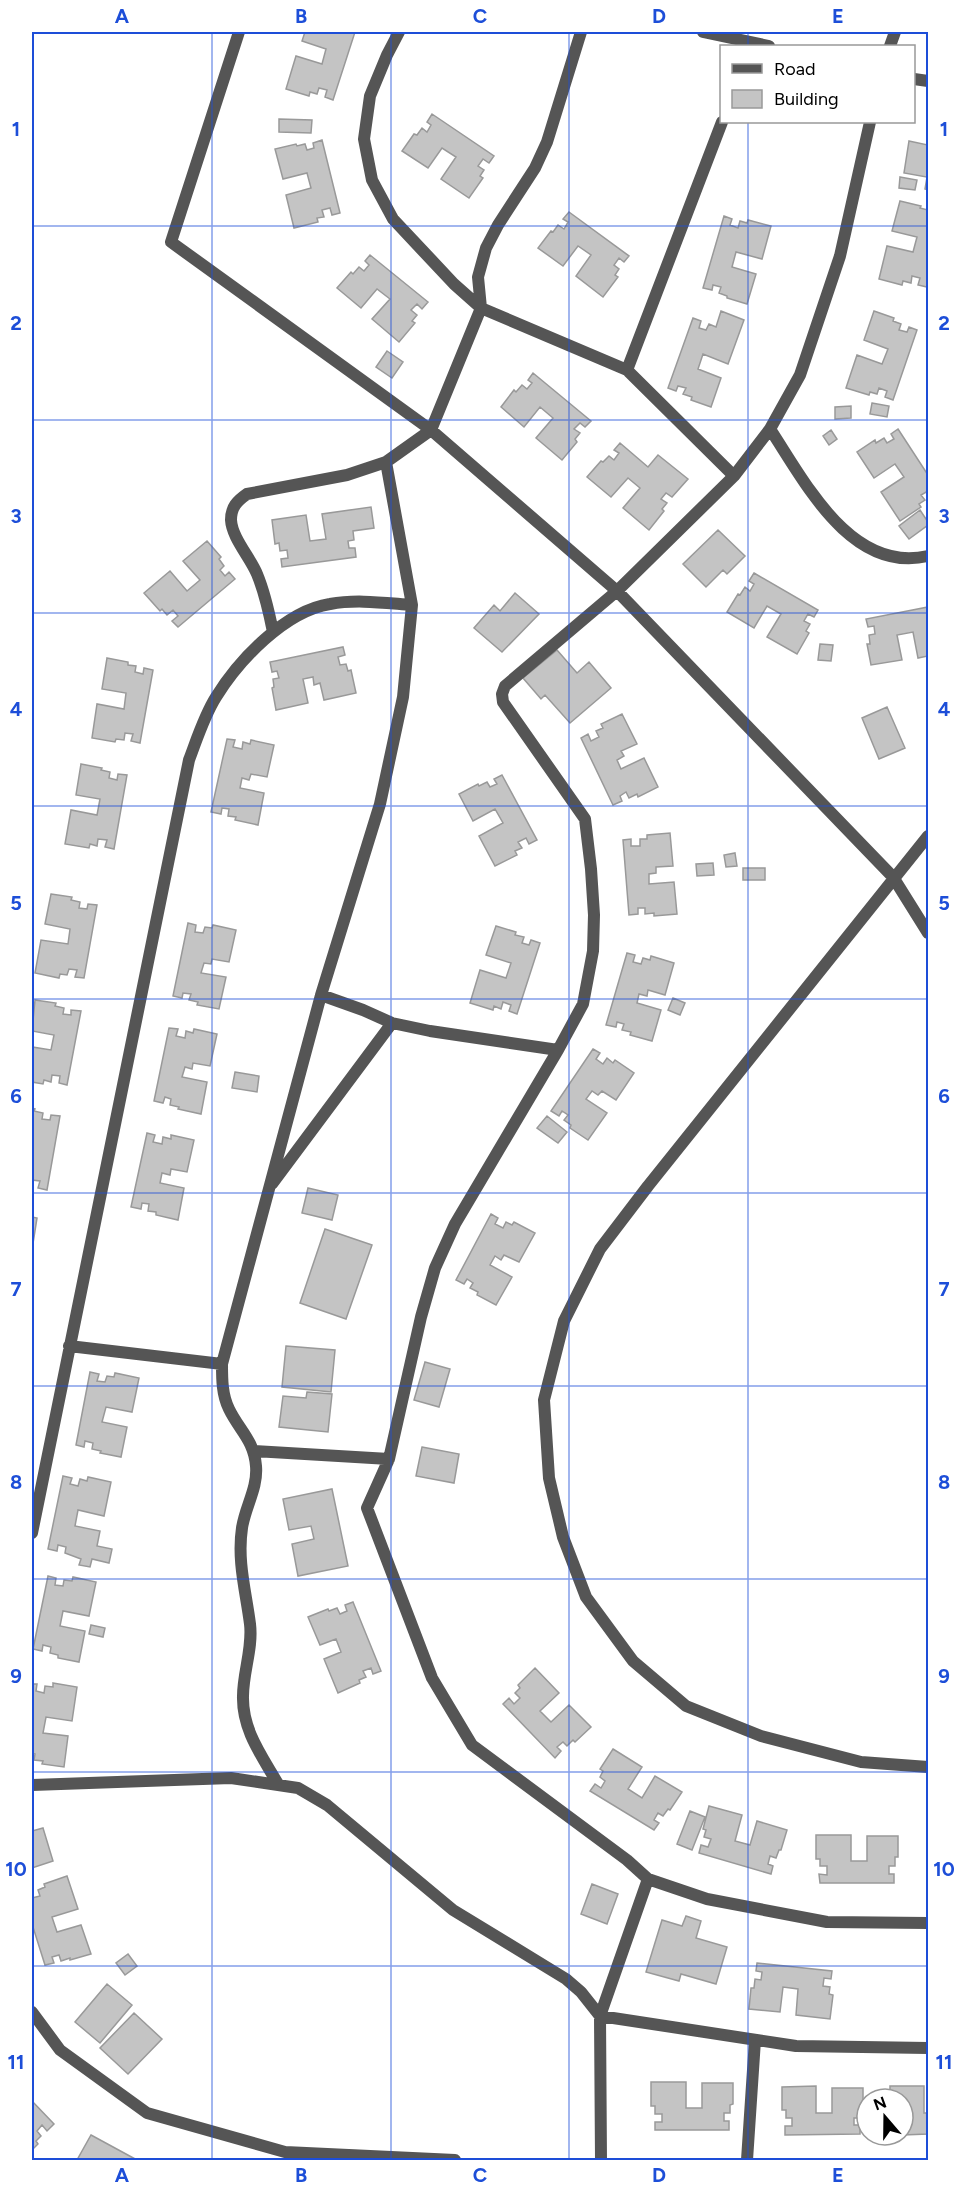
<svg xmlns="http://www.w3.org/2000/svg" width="960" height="2192" font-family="Figtree,sans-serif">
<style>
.building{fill:#c4c4c4;stroke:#999;stroke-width:1.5}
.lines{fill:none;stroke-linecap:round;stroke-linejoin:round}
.street{stroke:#555;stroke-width:12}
.grid{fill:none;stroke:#1d4ed8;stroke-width:1.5;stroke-opacity:0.55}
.neatline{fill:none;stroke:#1d4ed8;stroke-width:2}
.grid-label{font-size:20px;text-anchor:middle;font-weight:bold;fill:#1d4ed8}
</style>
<rect width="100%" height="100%" fill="#fff"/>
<path class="building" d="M305 32H355L333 100 325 97 327 90 319 88 317 94 310 92 309 96 286 89 296 56 322 64 326 49 302 41Z
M432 114 494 156 489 163 483 159 478 166 484 170 480 176 483 178 469 198 441 179 456 157 442 148 428 168 402 151 414 134 417 135 422 128 427 132 431 125 427 122Z
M279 119 312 120 311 133 279 132Z
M322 140 340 213 332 215 330 208 322 210 324 217 317 218 318 222 294 228 286 195 311 188 307 173 283 179 275 149 296 144 297 146 305 144 307 150 314 148 313 143Z
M909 141 928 145V190L925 189 927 177 904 173Z
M900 177 917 180 915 190 899 188Z
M900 201 921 206 920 208 928 210 927 287 918 285 920 278 912 276 911 283 903 281 902 285 879 279 887 246 913 252 917 237 892 231Z
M569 212 629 256 624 262 619 258 614 265 619 269 615 275 618 277 603 297 576 276 591 255 578 246 563 266 538 248 551 231 553 232 558 225 564 229 568 222 563 219Z
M724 216 732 219 730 225 738 228 740 221 747 223 748 220 771 226 762 259 736 252 732 267 756 274 747 304 727 298V296L719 293 721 287 713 285 712 290 703 288Z
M370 255 428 302 422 309 417 304 411 310 417 315 412 321 415 323 399 342 372 319 390 299 377 289 361 308 337 288 351 272 353 274 359 267 364 271 369 265 365 261Z
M721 311 744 320 728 364 703 354 698 369 721 378 711 407 691 400 692 397 683 394 686 388 678 386 676 391 668 388 693 318 701 321 699 328 706 330 709 324 716 327Z
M874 311 894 318 893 321 901 324 899 330 907 332 909 327 917 330 893 400 885 397 887 391 879 388 877 394 870 392 869 395 846 388 857 355 882 364 888 349 864 340Z
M387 351 403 362 392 378 376 367Z
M533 373 591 421 585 427 580 423 574 429 580 433 575 439 577 442 562 460 536 438 553 418 540 407 524 427 501 407 514 390 516 392 522 385 527 389 532 383 528 380Z
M872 403 889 406 887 417 870 414Z
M851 406V418L835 419V407Z
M898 429 928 475V491L921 495 925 500 919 504 921 507 900 521 881 492 904 477 895 464 874 478 857 452 875 440 876 443 884 438 887 443 894 439 891 434Z
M831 430 837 439 829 445 823 436Z
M620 443 648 467 658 455 688 479 672 497 666 493 661 499 667 503 662 509 664 511 649 530 623 508 640 488 628 478 611 497 587 477 601 461 603 462 609 456 614 460 619 453 614 450Z
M371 507 374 528 353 531 354 540 348 541 349 548H355L356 557 282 567 281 559 288 558 287 550 280 551 279 543 275 544 272 520 306 515 310 541 326 539 322 514Z
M920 510 928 522V525L909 539 899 526Z
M718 530 745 556 727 574 723 570 706 587 683 564Z
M207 541 221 557 219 559 224 566 220 570 225 576 229 572 235 579 178 627 172 621 178 616 173 610 167 615 162 609 160 611 144 593 170 571 187 591 200 580 183 561Z
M754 573 818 610 814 617 808 614 804 621 810 624 806 631 809 633 797 654 767 637 781 614 767 606 754 628 727 612 738 594 740 595 745 587 750 591 754 584 749 581Z
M515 593 539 614 502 652 474 628 494 605 500 611Z
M928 607V656L918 658 913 632 897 635 902 660 871 665 867 644H870L869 635 875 634 874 626 868 627 866 619Z
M820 644 833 645 831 661 818 660Z
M343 647 345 655 338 657 340 665 346 664 348 671 351 670 356 693 324 700 320 683 314 685 313 677 303 679 308 703 276 710 272 688 274 687 273 679 279 678 277 671 272 672 270 662Z
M557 650 577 673 589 662 611 688 570 723 545 695 541 699 523 678Z
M107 658 128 662V665L136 666 135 672 143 674 144 668 153 670 140 743 131 741 133 734 125 733 124 740 116 739 115 742 92 738 97 704 124 709 126 693 102 689Z
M887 707 905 748 879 759 862 718Z
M622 714 637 744 621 751 624 756 617 760 621 769 644 758 658 787 638 797 637 794 629 798 626 792 620 796 622 801 613 805 581 738 588 734 591 741 599 737 596 731 603 728 601 724Z
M227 739 235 740 233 747 242 749 243 742 250 744 251 740 274 745 267 777 251 774 249 780 242 778 240 788 264 793 258 825 235 820 236 817 228 816 229 809 222 808 221 814 211 812Z
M81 764 102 768 101 770 110 772 109 778 117 780 118 774 127 775 114 849 105 847 107 840 98 839 97 846 90 844 89 848 65 844 71 810 97 815 100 799 76 795Z
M502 775 537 840 529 844 526 838 518 842 522 848 515 851 517 855 495 866 479 836 503 823 495 809 473 821 459 794 478 784 479 786 487 782 490 787 497 784 494 779Z
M670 833 673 866 656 867V873L649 874V884L674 882 677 914 654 916V913L645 914V908H638V914L629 915 623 840 631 839V846H640V839H647V835Z
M735 853 737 866 726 867 724 855Z
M713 863 714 875 697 876 696 864Z
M743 868H765V880H743Z
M51 894 72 897 71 900 80 902 79 908 87 909 88 904 97 905 84 978 75 977 77 970 69 969 67 975 60 974 59 978 35 973 41 940 68 944 70 929 45 924Z
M188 923 196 925 195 932 203 933 205 927 212 928 213 925 236 930 229 962 212 959 211 964 204 963 201 973 226 977 219 1009 197 1005 198 1002 189 1000 191 994 183 993 182 998 173 996Z
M496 926 516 932 515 935 524 937 522 943 529 945 531 940 540 943 517 1014 509 1011 511 1005 503 1002 501 1009 494 1006 493 1010 470 1003 480 970 506 978 511 963 486 955Z
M627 953 635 955 633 962 641 964 643 958 650 960 651 956 674 963 665 995 648 990 647 996 639 994 637 1003 661 1010 652 1041 630 1035 631 1032 622 1030 624 1024 617 1022 616 1027 606 1025Z
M673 998 685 1003 680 1015 668 1010Z
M35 1000 56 1003 55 1006 64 1008 63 1014 71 1015V1010L81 1011 67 1085 59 1083 60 1076 52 1075 51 1082 44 1080 43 1084 32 1082V1047L51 1050 54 1035 32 1031Z
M169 1028 178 1029 176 1036 185 1038 186 1031 193 1033 194 1029 217 1034 210 1066 193 1063 192 1069 185 1067 182 1077 207 1082 201 1114 178 1109 179 1107 170 1105 171 1099 165 1097 163 1103 154 1101Z
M593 1049 600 1053 596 1059 603 1064 607 1058 613 1063 615 1060 634 1073 616 1100 602 1091 598 1095 592 1091 586 1099 607 1113 588 1140 570 1128 571 1125 564 1120 568 1115 562 1111 559 1116 551 1111Z
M235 1072 259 1076 257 1092 232 1088Z
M32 1108 35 1109 34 1111 43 1113 42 1119 50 1120 51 1115 60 1116 47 1190 38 1188 40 1181 32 1180 33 1140 32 1139Z
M547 1116 567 1132 558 1143 537 1128Z
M147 1133 155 1135 153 1142 162 1144 163 1137 171 1139V1135L194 1140 187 1172 171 1169 170 1175 162 1173 160 1183 184 1188 178 1220 156 1215V1212L148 1211 149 1204 142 1203 141 1209 131 1207Z
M308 1188 338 1195 332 1220 302 1213Z
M491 1214 498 1218 495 1224 503 1228 506 1222 512 1225 514 1222 535 1233 519 1262 504 1255 501 1260 495 1256 490 1265 512 1277 496 1305 477 1295 478 1292 470 1288 473 1283 467 1279 464 1284 456 1280Z
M32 1217 37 1218 32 1250Z
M325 1229 372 1245 346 1319 300 1303Z
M286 1346 335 1350 331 1392 282 1387Z
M425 1362 450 1369 439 1407 414 1400Z
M90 1372 99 1374 97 1381 105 1382 107 1376 114 1377 115 1373 139 1378 132 1412 106 1407 102 1422 127 1427 121 1457 100 1453 101 1451 92 1449 93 1443 85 1441 84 1447 76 1445Z
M307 1392 332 1394 328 1432 279 1427 283 1396 306 1398Z
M422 1447 459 1454 454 1483 416 1476Z
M63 1476 72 1478 70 1484 78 1486 80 1479 87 1481 88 1477 111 1482 104 1516 78 1510 75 1526 100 1531 97 1546 112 1549 109 1563 92 1559 90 1567 79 1565 81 1559 65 1553 66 1547 58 1545 57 1551 48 1549Z
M332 1489 348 1566 298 1576 292 1544 314 1539 311 1526 289 1530 283 1499Z
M48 1576 56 1578 55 1585 63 1586 64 1580 72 1581 73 1577 96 1582 89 1616 63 1611 60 1626 85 1631 79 1662 58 1658V1655L50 1653 51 1647 43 1645 42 1651 33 1649Z
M353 1602 381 1671 373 1674 371 1668 363 1671 366 1677 359 1680 360 1683 338 1693 324 1659 341 1652 336 1639 320 1645 308 1617 328 1609 329 1611 337 1608 340 1614 347 1611 345 1605Z
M91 1625 105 1628 103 1637 89 1634Z
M535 1668 559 1693 540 1711 551 1722 569 1705 591 1727 575 1742 573 1740 567 1746 563 1742 557 1747 561 1751 555 1758 503 1704 509 1698 514 1704 520 1698 515 1693 520 1688 518 1685Z
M53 1683 77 1687 72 1721 46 1717 43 1733 68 1736 64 1767 42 1764 43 1761 34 1760 35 1754 32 1753V1684H37L36 1691 44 1693 45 1686 53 1687Z
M613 1749 642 1767 628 1789 642 1798 655 1776 682 1792 670 1810 668 1809 663 1816 658 1813 654 1820 659 1823 654 1830 590 1791 595 1784 601 1788 605 1781 600 1777 603 1771 600 1769Z
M709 1806 742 1815 735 1841 750 1845 757 1821 787 1830 781 1850H779L776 1858 770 1856 768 1864 773 1866 771 1874 699 1853 701 1845 708 1847 711 1839 704 1837 706 1830 703 1829Z
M690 1811 705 1817 692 1850 677 1844Z
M43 1828 53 1861 32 1868V1831Z
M816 1835H851V1861H867V1836H898V1857H895V1866H889V1874H894V1883H820L819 1874 827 1875V1866H820V1859H816Z
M67 1876 78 1909 52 1917 57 1932 81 1925 91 1954 70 1960V1958L61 1961 59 1955 52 1957 54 1963 45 1965 32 1924V1896V1898L40 1896 38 1890 45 1887 44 1884Z
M592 1884 618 1894 607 1924 581 1914Z
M686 1916 701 1921 696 1938 727 1947 716 1984 681 1974 679 1981 646 1972 662 1920 682 1926Z
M128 1954 137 1966 125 1975 116 1963Z
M757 1963 832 1971 831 1979 824 1978 823 1986 830 1987 829 1994 833 1995 830 2019 796 2015 798 1989 783 1987 780 2012 749 2009 751 1988H754L755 1979 761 1980 762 1972 756 1971Z
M107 1984 132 2005 100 2043 75 2022Z
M134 2013 162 2039 128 2074 100 2048Z
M651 2082H686V2108H702V2083H733V2104L730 2105V2113H724V2121H729V2130H655V2122H662V2114H655V2106H651Z
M816 2086V2113H832V2088H863V2109H861V2118H854V2125H860V2134L785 2135V2126H792V2118H786V2110H782V2087Z
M890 2086H924V2113H928V2134L903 2135V2099H890Z
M32 2101 54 2124 47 2131 42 2125 37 2131 41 2136 36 2141 38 2144 32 2150Z
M91 2135 137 2160H77Z"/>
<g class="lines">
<path class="street" d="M239 32 171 242 431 430 617 591 893 877 928 933
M399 32 387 55 370 96 364 139 372 180 393 219 454 284 481 308 627 370 734 476
M703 32 769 46
M890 46 895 32
M914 79 928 81
M870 122 840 256 800 375 770 429 734 476 617 591 505 686 502 694 503 702 585 819 591 869 594 915 593 951 583 1004 558 1050 455 1224 435 1268 421 1317 389 1459 367 1508 432 1678 472 1745 627 1860 648 1879 707 1899 827 1922 928 1923
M627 370 722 122
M770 429C805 482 851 574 928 556
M273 632C269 612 265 593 257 574 250 557 232 538 231 520 231 507 237 501 247 494L347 475 386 462 431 430 481 308 478 277 486 248 498 225 535 168 547 142 581 32
M928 836 648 1186 600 1249 564 1321 544 1400 549 1478 563 1537 586 1597 633 1661 686 1706 761 1736 861 1762 928 1767
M321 995 363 1010 392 1023 430 1031 558 1050
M272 1184 392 1023
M69 1346 222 1364
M254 1451 389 1459
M32 1533 189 760C197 739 204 716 216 697 239 660 285 611 330 604 357 599 385 603 412 605
M278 1784C262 1756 242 1730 243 1696 243 1672 253 1648 250 1624 246 1592 237 1561 242 1528 245 1507 258 1488 256 1466 254 1440 239 1430 229 1409 222 1395 222 1379 222 1364L321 995 380 804 403 697 412 605 386 462
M32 1785 231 1778 298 1788 327 1805 453 1910 566 1979 581 1992 600 2016 796 2046 928 2048
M32 2012 60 2050 147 2113 285 2152 455 2160
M601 2160 600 2016 648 1879
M747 2160 755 2040"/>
</g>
<path class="grid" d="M212 32V2160M391 32V2160M569 32V2160M748 32V46M748 122V2160M32 226H928M32 420H928M32 613H928M32 806H928M32 999H928M32 1193H928M32 1386H928M32 1579H928M32 1772H928M32 1966H928"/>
<rect width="960" height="2192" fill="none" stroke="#ffffff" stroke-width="66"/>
<rect x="720" y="45" width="195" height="78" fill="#ffffff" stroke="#999999" stroke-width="1.5"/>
<rect x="732" y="64" width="30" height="9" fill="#555555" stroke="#999999" stroke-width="1.5"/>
<text x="774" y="75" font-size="18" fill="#000000">Road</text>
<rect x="732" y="90" width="30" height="18" fill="#c4c4c4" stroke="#999999" stroke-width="1.5"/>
<text x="774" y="105" font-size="18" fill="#000000">Building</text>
<g transform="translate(885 2117) rotate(340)"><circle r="28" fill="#ffffff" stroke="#999999" stroke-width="1.5"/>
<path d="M0-4.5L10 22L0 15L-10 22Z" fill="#000000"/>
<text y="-9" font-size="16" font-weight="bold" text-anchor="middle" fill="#000000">N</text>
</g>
<rect x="33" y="33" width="894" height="2126" class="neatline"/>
<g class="grid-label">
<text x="122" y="23">A</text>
<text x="301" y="23">B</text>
<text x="480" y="23">C</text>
<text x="659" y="23">D</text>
<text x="838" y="23">E</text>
<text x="16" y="136">1</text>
<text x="944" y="136">1</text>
<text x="16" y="330">2</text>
<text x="944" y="330">2</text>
<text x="16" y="523">3</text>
<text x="944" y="523">3</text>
<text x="16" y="716">4</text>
<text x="944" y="716">4</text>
<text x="16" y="910">5</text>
<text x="944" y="910">5</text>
<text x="16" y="1103">6</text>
<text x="944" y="1103">6</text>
<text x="16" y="1296">7</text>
<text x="944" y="1296">7</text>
<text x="16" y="1489">8</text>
<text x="944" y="1489">8</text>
<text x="16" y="1683">9</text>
<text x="944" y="1683">9</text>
<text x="16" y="1876">10</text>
<text x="944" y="1876">10</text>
<text x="16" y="2069">11</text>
<text x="944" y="2069">11</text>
<text x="122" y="2182">A</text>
<text x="301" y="2182">B</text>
<text x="480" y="2182">C</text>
<text x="659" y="2182">D</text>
<text x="838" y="2182">E</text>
</g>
</svg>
